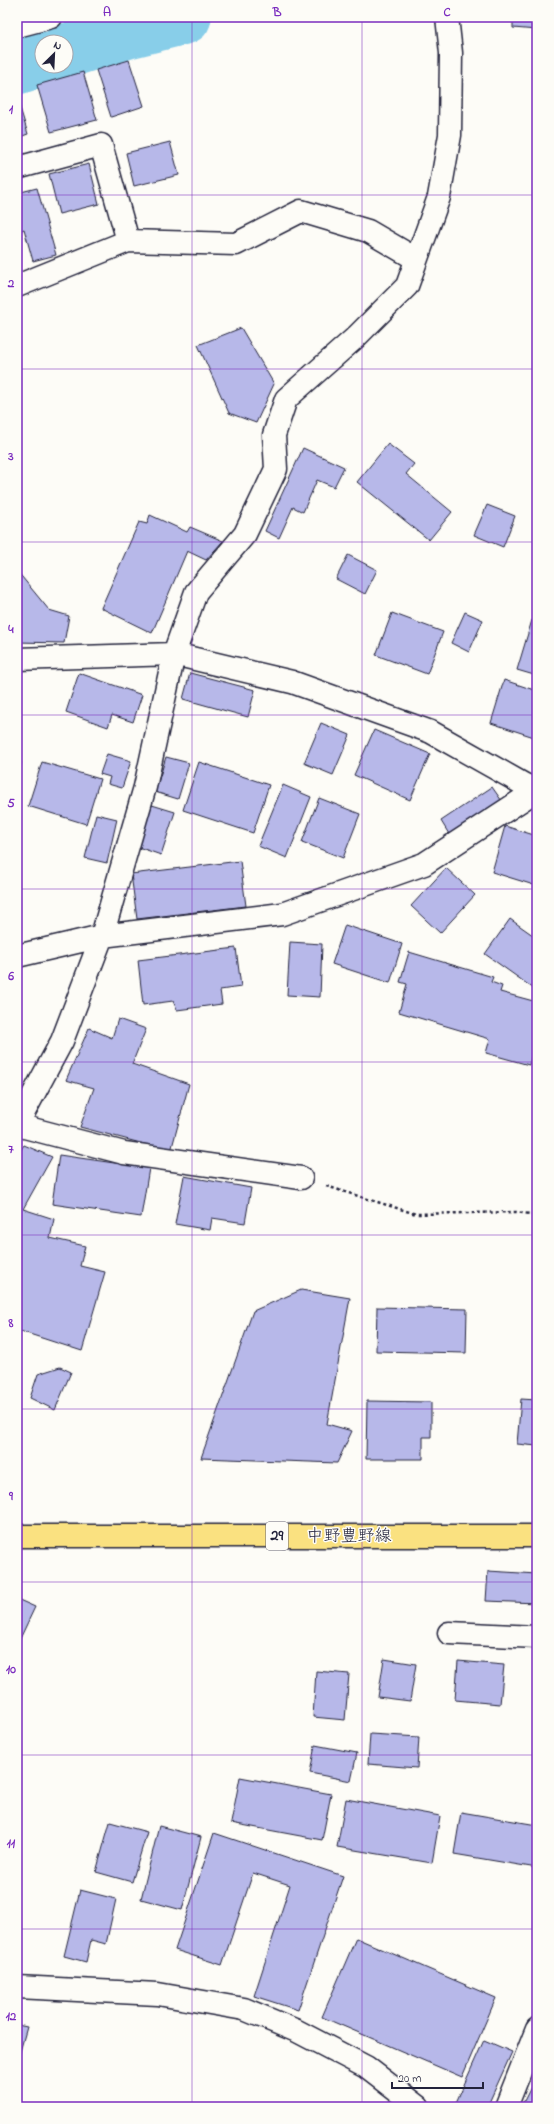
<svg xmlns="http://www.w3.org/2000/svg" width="554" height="2124" font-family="'Indie Flower','Klee One',sans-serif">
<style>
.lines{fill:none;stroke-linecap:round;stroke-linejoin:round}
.river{stroke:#88cee9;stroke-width:55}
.building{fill:#b7b8e9;stroke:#22223b}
.minor-casing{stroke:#22223b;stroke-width:25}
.primary-casing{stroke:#22223b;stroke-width:25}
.path{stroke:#22223b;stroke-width:2.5;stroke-dasharray:3 3;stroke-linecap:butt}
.minor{stroke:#fdfcf7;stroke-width:22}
.primary{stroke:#fae180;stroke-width:22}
.grid{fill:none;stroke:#7b2cbf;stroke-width:1;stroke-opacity:0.55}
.labels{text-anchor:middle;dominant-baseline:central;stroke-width:3;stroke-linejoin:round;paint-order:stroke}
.shield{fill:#fdfcf7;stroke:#646373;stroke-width:1}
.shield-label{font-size:16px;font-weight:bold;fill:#22223b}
.street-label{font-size:17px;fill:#22223b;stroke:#fdfcf7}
.neatline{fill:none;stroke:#7b2cbf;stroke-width:1.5}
.grid-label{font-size:13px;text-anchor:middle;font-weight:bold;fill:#7b2cbf}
</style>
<rect width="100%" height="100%" fill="#fdfcf7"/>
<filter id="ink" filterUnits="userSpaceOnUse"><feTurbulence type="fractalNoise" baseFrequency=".025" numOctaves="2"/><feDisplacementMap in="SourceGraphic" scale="8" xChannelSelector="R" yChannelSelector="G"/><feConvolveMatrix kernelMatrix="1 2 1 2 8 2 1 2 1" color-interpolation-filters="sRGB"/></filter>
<g filter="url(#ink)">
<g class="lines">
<path class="river" d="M66 51 128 31 184 17
M17 67 42 59"/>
</g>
<path class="building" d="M513 17H537V30L513 28Z
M129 60 144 106 111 117 96 70Z
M83 72 97 120 51 132 37 85Z
M17 98 28 134 17 138Z
M170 142 179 175 134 186 126 153Z
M89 164 99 204 59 214 49 174Z
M37 188 56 255 33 261 24 229 17 232V193Z
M241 328 274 384 256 423 229 413 198 345Z
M388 444 414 464 406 474 452 512 429 540 357 482Z
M303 448 344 467 334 487 317 480 303 512 293 507 279 538 265 531Z
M487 505 515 516 503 547 474 535Z
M150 515 187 532 190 527 223 541 206 560 187 551 152 633 101 608 139 522 147 524Z
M348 555 377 570 365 594 336 579Z
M17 571 49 610 69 616 64 643 17 642Z
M465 612 483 620 469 652 451 643Z
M392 613 443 632 427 674 376 655Z
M532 620 537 621V666L534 675 517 670Z
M79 673 142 695 133 722 112 715 108 727 66 712Z
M190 673 255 690 248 717 183 699Z
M504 680 537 691V738L491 723Z
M321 723 350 735 333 775 304 763Z
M374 730 430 754 410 800 354 775Z
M107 754 131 761 122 788 108 784 110 777 100 774Z
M166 757 189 763 178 799 155 792Z
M17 761 21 762 17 791Z
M42 762 100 779 86 824 28 806Z
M199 762 269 785 253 833 183 810Z
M283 785 311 797 287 858 258 846Z
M492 787 504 804 452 839 441 821Z
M319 798 360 814 343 858 302 842Z
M152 805 175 812 161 855 138 847Z
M96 814 117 819 107 863 85 858Z
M505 826 537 836V886L492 872Z
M240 861 246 906 137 919 131 874Z
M446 868 475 895 440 933 411 906Z
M510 919 537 938V991L485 954Z
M345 925 402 944 390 983 332 964Z
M290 942 322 944 320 997 287 995Z
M236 948 241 987 220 990 222 1004 177 1010 173 1001 143 1005 138 960Z
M409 952 493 977 491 982 502 986 500 992 537 1002V1038L529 1065 486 1053 490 1039 399 1012 407 984 400 982Z
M118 1019 146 1029 132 1064 189 1084 171 1151 80 1127 94 1088 66 1080 89 1028 112 1038Z
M24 1145 52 1157 23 1209 54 1219 50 1238 85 1246 80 1266 105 1272 82 1351 17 1330V1155Z
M59 1155 149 1168 141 1217 52 1204Z
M184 1176 251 1188 245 1223 212 1218 210 1230 175 1224Z
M301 1290 350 1298 327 1424 352 1431 337 1463 201 1458 253 1311Z
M377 1307 467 1309 466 1353 376 1351Z
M60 1367 71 1372 55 1410 30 1398 38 1374Z
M521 1399 537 1400V1446L517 1444Z
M367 1401 431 1402V1437H423V1459H366Z
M488 1571 537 1574V1603L486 1601Z
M17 1599 35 1607 17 1645Z
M384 1659 416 1664 410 1701 378 1697Z
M458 1661 504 1665 500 1704 455 1700Z
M316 1671 349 1674 345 1720 313 1717Z
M370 1734 419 1737 417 1768 368 1764Z
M315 1745 357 1753 351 1781 310 1773Z
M240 1777 331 1794 322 1840 231 1823Z
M346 1799 440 1816 432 1863 337 1847Z
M461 1812 537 1825V1868L454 1854Z
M110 1822 147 1832 132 1882 96 1872Z
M159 1826 201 1837 182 1910 141 1899Z
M214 1833 343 1876 298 2010 254 1996 290 1885 253 1873 222 1965 175 1950Z
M80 1890 116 1899 106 1944 91 1940 86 1962 64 1956Z
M356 1938 496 1998 462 2077 322 2017Z
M17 2025 27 2027 17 2062Z
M484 2040 512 2052 487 2107H454Z
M537 2075V2107H521Z"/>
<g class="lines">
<g class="minor-casing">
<path id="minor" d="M17 26 51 17
M17 168 101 145 128 241
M17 286 128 241 236 244 301 211 368 231 416 259
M17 659 174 654 292 682 431 732 523 784 537 790
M17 956 102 936 282 914 424 864 537 790
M17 1125 62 1041 102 936 145 787 174 654 196 592 245 534 276 469 274 435 286 399 355 338 407 286 439 197 450 135 451 53 447 17
M17 1125 124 1153 301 1178
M449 1633 537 1637
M17 1987 158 1994 244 2009 297 2031 366 2067 418 2107
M506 2107 537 2029"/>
</g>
<g class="primary-casing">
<path id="primary" d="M17 1536H537"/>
</g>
<path class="path" d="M326 1186 416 1214 516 1212 537 1215"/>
<use href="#minor" class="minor"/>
<use href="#primary" class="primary"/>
</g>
</g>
<path class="grid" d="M192 17V2107M362 17V2107M17 195H537M17 369H537M17 542H537M17 715H537M17 889H537M17 1062H537M17 1235H537M17 1409H537M17 1582H537M17 1755H537M17 1929H537"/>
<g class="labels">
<rect class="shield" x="266" y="1522" width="22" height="28" rx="3"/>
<g class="shield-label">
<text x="277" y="1536">29</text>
</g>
<g class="street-label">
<text x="349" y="1536">中野豊野線</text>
</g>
</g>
<rect width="554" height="2124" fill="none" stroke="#fdfcf7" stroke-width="44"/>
<g transform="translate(54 54) rotate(24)"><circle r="19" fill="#fdfcf7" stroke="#a5a5ac"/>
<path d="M0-3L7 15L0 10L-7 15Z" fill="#22223b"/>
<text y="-6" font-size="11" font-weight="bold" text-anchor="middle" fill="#22223b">N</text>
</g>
<path d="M392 2082v6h91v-6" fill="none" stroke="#22223b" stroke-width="2"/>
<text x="398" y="2082" font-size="12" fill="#22223b" stroke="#fdfcf7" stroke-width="3" paint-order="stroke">20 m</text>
<rect x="22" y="22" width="510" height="2080" class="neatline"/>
<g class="grid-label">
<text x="107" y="16">A</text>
<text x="277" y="16">B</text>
<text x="447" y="16">C</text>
<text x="11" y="113">1</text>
<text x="11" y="287">2</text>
<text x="11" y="460">3</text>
<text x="11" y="633">4</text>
<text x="11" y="807">5</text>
<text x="11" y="980">6</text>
<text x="11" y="1153">7</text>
<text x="11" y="1327">8</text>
<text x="11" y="1500">9</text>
<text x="11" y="1673">10</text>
<text x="11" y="1847">11</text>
<text x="11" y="2020">12</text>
</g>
</svg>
